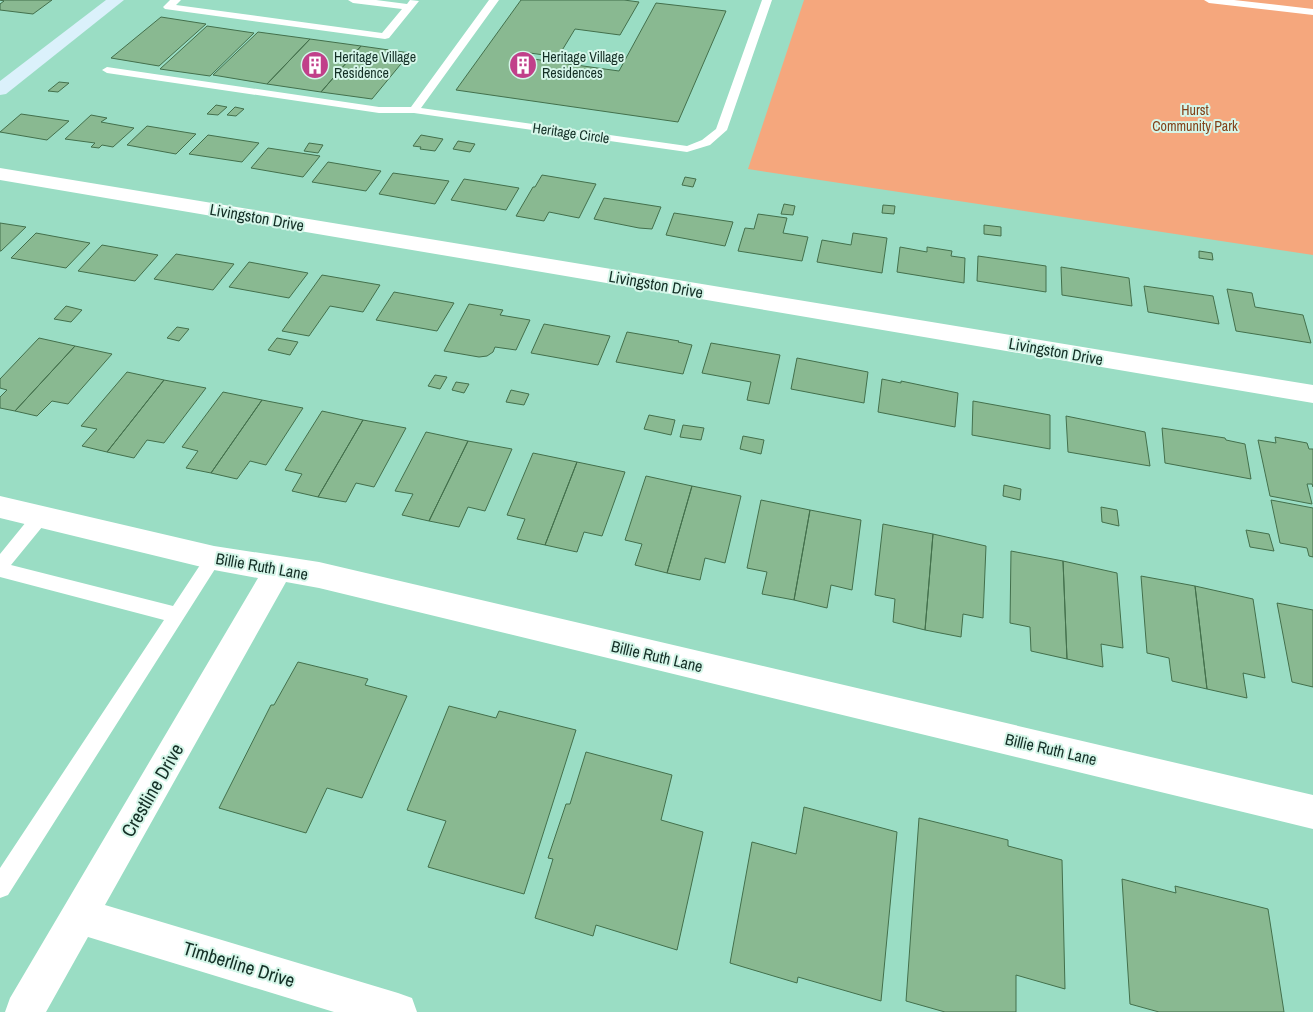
<svg xmlns="http://www.w3.org/2000/svg" width="1313" height="1012" font-family="'Archivo Narrow',sans-serif">
<style>
.green{fill:#f5a77d}
.building{fill:#89b991;stroke:#43704c}
.lines{fill:none;stroke-linecap:round;stroke-linejoin:round}
.lane{fill:#fff;fill-rule:evenodd}
.street{fill:#fff;fill-rule:evenodd}
.secondary{fill:#dbf1fb;fill-rule:evenodd}
.labels{text-anchor:middle;dominant-baseline:central;stroke-width:4;stroke-linejoin:round;paint-order:stroke}
.far-poi-label{font-size:14px;fill:#142f26;stroke:#d5f6e9;text-anchor:start}
.far-park-label{font-size:14px;fill:#824119;stroke:#d5f6e9}
.far-street-label{font-size:14px;fill:#142f26;stroke:#d5f6e9}
.street-label{font-size:16px;fill:#142f26;stroke:#d5f6e9}
.near-street-label{font-size:19px;fill:#142f26;stroke:#d5f6e9}
</style>
<rect width="100%" height="100%" fill="#9addc4"/>
<path class="green" d="M804 0H1313V255L748 169Z"/>
<path class="building" d="M0 0H52L33 14 0 10V4L4 1Z
M521 0H624L639 2 620 35 575 29 558 57 530 53 526 58 619 71 656 3 726 11 678 122 456 90Z
M161 17 206 24 159 66 111 58Z
M207 26 254 33 210 76 160 69Z
M258 32 310 39 267 84 213 75Z
M310 39 361 46 321 92 267 84Z
M361 46 410 53 372 99 321 92Z
M59 82 69 83 58 92 48 91Z
M216 105 227 107 218 115 207 114Z
M235 107 244 109 236 116 227 115Z
M21 114 69 121 47 140 0 132Z
M91 115 107 118 101 122 134 128 113 147 102 145 99 148 91 147 95 143 65 139Z
M147 126 196 134 176 154 127 145Z
M208 135 259 143 242 162 189 154Z
M421 135 443 139 435 151 420 149 421 147 413 146Z
M458 141 475 144 470 152 453 149Z
M309 143 323 145 318 153 304 151Z
M268 148 320 156 303 177 251 168Z
M328 162 381 171 366 191 312 182Z
M393 173 449 181 435 204 379 194Z
M542 175 596 184 579 218 549 212 544 221 516 216 533 187H535Z
M685 177 696 179 693 187 682 185Z
M464 179 519 188 506 210 451 200Z
M604 198 661 207 652 229 639 228 594 219Z
M784 204 795 206 793 215 781 214Z
M883 205 895 206 894 214 882 213Z
M674 213 733 222 725 246 666 235Z
M758 214 787 218 783 233 808 237 802 261 738 251 745 228 754 229Z
M0 223 26 227 1 251H0Z
M984 225 1001 227V236L984 234Z
M36 233 90 243 66 268 11 258Z
M853 233 887 238 882 273 817 262 822 240 851 245Z
M102 245 158 255 135 281 78 271Z
M900 247 927 252V247L952 251 951 256 965 258 964 283 897 272Z
M1199 251 1212 253 1213 260 1199 258Z
M176 254 234 264 213 290 154 279Z
M978 256 1046 266V292L977 281Z
M249 262 308 273 289 298 229 287Z
M1061 267 1129 278 1132 306 1062 295Z
M322 275 380 285 363 312 330 306 309 336 282 331Z
M1144 286 1213 296 1219 324 1148 312Z
M1227 289 1252 293 1255 307 1303 315 1311 343 1236 331Z
M394 292 454 303 437 331 376 320Z
M469 304 503 310 500 315 530 320 516 350 495 347 493 352 487 356 479 357 444 351Z
M66 306 82 310 71 322 54 319Z
M544 324 610 336 598 365 531 353Z
M177 327 189 329 179 341 167 338Z
M627 332 679 341 678 342 692 345 683 374 616 362Z
M39 338 75 346 15 411 0 408V397L7 390 0 388V379Z
M277 338 298 342 290 355 268 350Z
M711 343 780 355 769 404 747 400 751 382 702 373Z
M75 346 112 354 68 404 52 401 37 416 15 411Z
M797 358 868 372 864 403 791 389Z
M127 372 164 380 107 452 82 446 97 429 81 426Z
M435 375 447 377 440 389 428 386Z
M882 379 901 383V381L958 393 955 427 878 412Z
M164 380 206 388 164 443 147 440 134 458 107 452Z
M456 382 469 384 464 393 452 390Z
M511 390 529 394 524 405 506 402Z
M223 392 262 400 211 473 186 468 198 451 182 447Z
M262 400 303 408 266 465 250 461 237 479 211 473Z
M973 401 1050 415V449L972 435Z
M322 411 363 420 318 497 292 491 302 474 285 470Z
M649 415 675 420 671 435 644 429Z
M1066 416 1145 432 1150 466 1068 452Z
M363 420 406 428 374 487 356 483 346 502 318 497Z
M683 425 704 428 701 440 680 437Z
M1162 428 1225 438 1226 440 1245 444 1251 479 1165 463Z
M426 432 468 441 429 521 402 515 413 494 395 491Z
M743 436 764 440 761 454 740 449Z
M1275 437 1307 443 1309 449H1313V487L1312 484H1307L1312 504 1270 496 1258 440 1276 443Z
M468 441 512 449 485 511 468 507 459 527 429 521Z
M533 453 577 462 545 545 517 539 525 519 507 515Z
M577 462 625 472 602 536 584 532 577 552 545 545Z
M646 476 692 486 667 573 635 565 642 544 625 540Z
M1004 485 1021 489 1020 500 1003 496Z
M692 486 741 496 725 563 705 558 700 580 667 573Z
M761 500 810 510 794 600 762 594 767 572 747 568Z
M1271 500 1313 508V557L1309 556 1307 548 1280 543Z
M1101 507 1117 510 1119 526 1102 522Z
M810 510 861 520 852 590 831 585 827 608 794 600Z
M883 524 933 534 925 630 893 622 895 599 875 595Z
M1246 530 1269 534 1274 551 1250 547Z
M933 534 986 546 983 618 963 614 961 637 925 630Z
M1011 551 1063 561 1067 659 1031 651 1030 627 1010 623Z
M1063 561 1117 573 1123 648 1101 644 1103 667 1067 659Z
M1141 576 1195 586 1207 689 1172 681 1169 658 1147 653Z
M1195 586 1253 599 1265 678 1243 673 1247 698 1207 689Z
M1277 603 1313 610V687L1292 682Z
M298 662 368 679 365 685 407 696 362 798 327 788 306 833 219 808 271 705H274Z
M449 706 496 718 499 711 576 730 524 894 428 867 446 821 407 810Z
M586 752 672 775 661 820 703 832 677 950 596 925 593 936 535 918 553 859 548 858 566 804H570Z
M804 807 897 832 881 1001 798 977 797 983 730 963 752 842 796 854Z
M919 818 1008 840V846L1062 860 1065 989 1016 975V1012H945L906 1001Z
M1122 879 1176 893 1175 886 1268 909 1284 1012H1159L1130 1004Z"/>
<g class="lines">
<path class="lane" d="M170 0H181L176 5 382 33 402 9 353 3 348 0H376L407 4 410 0 419 1 389 38 385 39 165 9 163 7Z
M489 0H499L421 108 687 146 702 140 716 129 762 0H772L727 130 710 145 687 152 414 113H379L107 73 102 70 107 67 379 107H411Z
M1204 0H1234L1313 9V15L1209 3Z
M41 509 47 511 49 516 47 521 11 565 173 606 208 553 214 551 220 553 222 558 8 895 0 898V868L164 620 0 577V554L35 511Z"/>
<path class="street" d="M0 168 1313 385V403L0 180Z
M0 496 214 546 319 562 1313 795V829L319 588 286 582 105 905 398 993 412 998 417 1012H334L88 937 46 1012H5L10 998 258 578 214 570 0 518Z"/>
<path class="secondary" d="M106 0H124L6 94 0 95V81Z"/>
</g>
<defs>
<g id="building-disc" transform="scale(1.4375)"><circle r="9.5" fill="#c1408a" stroke="#d5f6e9"/><path d="M-4-6H4V6H1V3H-1V6H-4ZM-2.5-4.3h1.7v1.8h-1.7ZM.8-4.3h1.7v1.8H.8ZM-2.5-1h1.7V.8h-1.7ZM.8-1h1.7V.8H.8Z" fill="#fff"/></g>
</defs>
<g fill-rule="evenodd">
<use href="#building-disc" x="315" y="65"/>
<use href="#building-disc" x="523" y="65"/>
</g>
<g class="labels">
<g class="far-poi-label">
<text x="334" y="57">Heritage Village<tspan x="334" dy="16">Residence</tspan></text>
<text x="542" y="57">Heritage Village<tspan x="542" dy="16">Residences</tspan></text>
</g>
<g class="far-park-label">
<text x="1195" y="110">Hurst<tspan x="1195" dy="16">Community Park</tspan></text>
</g>
<g class="far-street-label">
<text transform="translate(571 133) rotate(8)">Heritage Circle</text>
</g>
<g class="street-label">
<text transform="translate(257 217) rotate(10)">Livingston Drive</text>
<text transform="translate(656 284) rotate(10)">Livingston Drive</text>
<text transform="translate(1056 351) rotate(10)">Livingston Drive</text>
<text transform="translate(262 566) rotate(10)">Billie Ruth Lane</text>
<text transform="translate(657 656) rotate(13)">Billie Ruth Lane</text>
<text transform="translate(1051 749) rotate(13)">Billie Ruth Lane</text>
</g>
<g class="near-street-label">
<text transform="translate(152 790) rotate(-60)">Crestline Drive</text>
<text transform="translate(239 964) rotate(17)">Timberline Drive</text>
</g>
</g>
</svg>
